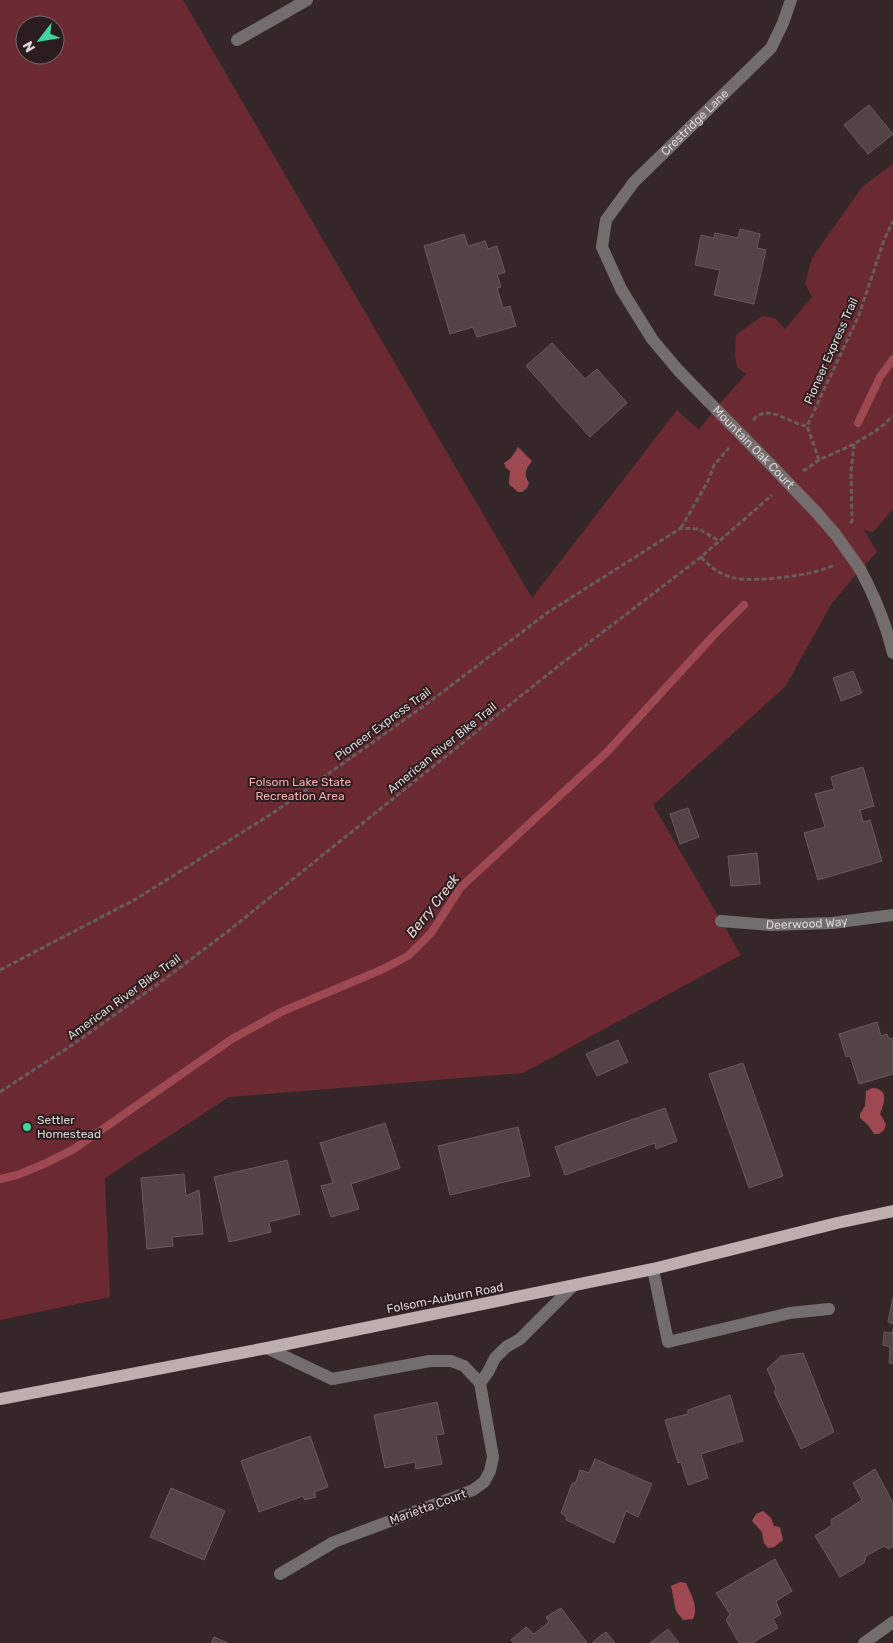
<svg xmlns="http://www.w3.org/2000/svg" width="893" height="1643" font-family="Rubik,sans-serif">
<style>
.green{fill:#6b2932;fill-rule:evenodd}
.water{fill:#9e4952}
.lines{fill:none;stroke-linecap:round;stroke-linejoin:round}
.stream{stroke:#9e4952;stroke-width:8}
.building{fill:#534344;stroke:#69595a}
.path{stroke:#685c5c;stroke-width:3;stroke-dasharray:5 2.5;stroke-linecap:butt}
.minor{stroke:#746d6d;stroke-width:12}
.major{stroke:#beafaf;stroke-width:12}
.minor-bridge{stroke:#746d6d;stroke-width:12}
.poi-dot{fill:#43d4a0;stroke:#2b1d1e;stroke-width:2}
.labels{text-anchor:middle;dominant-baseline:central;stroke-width:4;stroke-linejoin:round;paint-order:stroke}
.street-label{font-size:12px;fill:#ded5d5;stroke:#2b1d1e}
.park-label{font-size:12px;fill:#f7aeb2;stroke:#2b1d1e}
.poi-label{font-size:12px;fill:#ded5d5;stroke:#2b1d1e;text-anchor:start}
.water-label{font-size:14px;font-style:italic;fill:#eed4d5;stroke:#2b1d1e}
</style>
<rect width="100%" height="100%" fill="#352728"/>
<path class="green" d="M0 0H183L532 598 677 410 699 430 715 409 746 374 737 367 735 355 736 335 762 316 775 318 785 329 812 297 805 284 812 258 862 187 893 164V509L873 532 864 530 877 552 860 570 832 603 785 687 653 805 741 955 523 1073 229 1097 105 1178 110 1297 0 1320ZM25 25H55V55H25Z"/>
<path class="water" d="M518 447 532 461C526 469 523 474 529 483L527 488 522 492H518L509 484 510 471 506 468 504 463 511 458Z
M872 1088C890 1089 884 1103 880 1114L886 1124 884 1130 879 1134H874L868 1125 860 1118V1114L865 1106 866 1091Z
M763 1511 771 1518 774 1526 780 1527 783 1540 774 1547 768 1548 764 1543 762 1532 752 1521 756 1514Z
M680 1582 686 1583C691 1594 699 1608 693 1619L683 1620 676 1611 671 1586Z"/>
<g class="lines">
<path class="stream" d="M858 423 880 377 893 359
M0 1179 17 1175 44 1164 74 1149 232 1039 281 1012 381 970 408 956 431 933 461 887 607 752 714 635 744 605"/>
</g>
<path class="building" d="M869 105 893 134 868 154 844 125Z
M740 229 760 234 757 248 766 250 754 304 714 295 720 270 695 265 701 235 714 238 715 233 738 238Z
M464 234 468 246 485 241 488 249 497 246 505 272 497 275 501 287 497 288 503 308 510 306 516 326 477 337 473 327 450 334 424 246Z
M552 343 585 379 597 369 627 403 590 437 526 366Z
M853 671 862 693 841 701 833 678Z
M863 767 874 806 860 810 863 822 870 820 882 861 818 880 804 833 825 827 815 794 834 789 831 777Z
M688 808 699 837 680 844 670 814Z
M757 853 760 884 731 886 728 856Z
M877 1022 881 1036 887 1034 889 1039 893 1038V1074L859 1084 850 1056 846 1057 839 1034Z
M618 1040 628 1062 597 1076 586 1054Z
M743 1063 783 1176 749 1188 709 1074Z
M665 1108 677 1141 656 1149 655 1143 565 1175 555 1147Z
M385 1123 400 1168 351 1184 359 1209 331 1217 321 1186 333 1183 320 1143Z
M518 1127 530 1176 450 1195 438 1146Z
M287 1160 300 1214 269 1222 271 1232 229 1242 214 1177Z
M184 1174 186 1196 199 1190 203 1234 172 1237 173 1246 147 1249 141 1178Z
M893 1297V1324L888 1322Z
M893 1329V1364L889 1363 890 1347 883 1345 884 1332 892 1333Z
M803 1353 834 1432 801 1449 774 1392 776 1389 767 1369 781 1356Z
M730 1395 743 1441 701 1454 708 1478 688 1485 681 1462 678 1463 665 1420 688 1414V1410Z
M437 1402 444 1434 436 1435 442 1464 416 1469 415 1462 385 1468 374 1415Z
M310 1436 328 1487 314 1492 316 1497 305 1500 303 1496 259 1512 241 1461Z
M595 1459 652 1484 638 1517 626 1511 614 1543 566 1520V1516L561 1513 572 1484 576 1482 580 1470 589 1473Z
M875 1469 893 1503V1546L889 1549 884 1546 866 1556 864 1563 840 1577 815 1536 832 1525 831 1520 862 1500 853 1483Z
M171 1488 225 1511 204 1560 150 1537Z
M775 1559 792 1591 776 1601 781 1614 773 1619 778 1628 752 1643H739L726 1620 730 1614 716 1593Z
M561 1608 587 1643H514L511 1640 526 1627 534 1634 549 1622 546 1617Z
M668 1629 679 1643H650Z
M606 1632 615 1643H592L600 1636Z
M214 1637 228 1643H211Z"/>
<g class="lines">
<path class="path" d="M753 420C768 402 789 424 807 426
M819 460 807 426 859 315 884 240 893 221
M803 471 819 460 854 444 880 428 893 416
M850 523 852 521 851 471 854 444
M681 528 708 481 714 465 729 448
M701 557C710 567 721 575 734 578 758 582 813 576 834 565
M0 970 136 899 276 811 428 703 547 613 681 528 699 529 719 541
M0 1092 75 1043 158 984 227 932 552 671 701 557 772 495"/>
<g class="minor">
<path d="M237 40 307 0"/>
<path id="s1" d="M708 401 678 370 652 339 621 289 602 247 606 220 634 182 771 48 783 23 791 0"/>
<path d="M860 569C874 595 886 624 893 653"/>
<path id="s2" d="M721 921 771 925 832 923 893 915"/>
<path d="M653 1269 668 1342 790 1313 829 1309"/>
<path d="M267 1348 332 1379 430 1361H451L464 1366 480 1383 493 1457 490 1471 484 1482 473 1490 334 1542 280 1574"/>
<path d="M480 1383 488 1372 495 1358 506 1347 520 1339 573 1286"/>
<path d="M864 1643 893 1622"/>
</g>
<path class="major" d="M0 1399 267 1348 653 1269 837 1223 893 1211"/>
<path class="minor-bridge" id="s3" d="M708 401 771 465 817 513 836 535 860 569"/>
</g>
<circle class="poi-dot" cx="27" cy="1127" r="5"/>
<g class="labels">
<g class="street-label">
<text stroke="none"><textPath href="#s1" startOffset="348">Crestridge Lane</textPath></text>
<text transform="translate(831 351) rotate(-66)">Pioneer Express Trail</text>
<text stroke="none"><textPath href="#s3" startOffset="65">Mountain Oak Court</textPath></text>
<text transform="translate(383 724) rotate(-36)">Pioneer Express Trail</text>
<text transform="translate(442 748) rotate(-39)">American River Bike Trail</text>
<text stroke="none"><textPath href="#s2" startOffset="86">Deerwood Way</textPath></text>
<text transform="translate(124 997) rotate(-36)">American River Bike Trail</text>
<text transform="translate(445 1298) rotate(-11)">Folsom-Auburn Road</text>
<text transform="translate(428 1507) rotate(-20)">Marietta Court</text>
</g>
<g class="park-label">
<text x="300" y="782">Folsom Lake State<tspan x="300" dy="14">Recreation Area</tspan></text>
</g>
<g class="poi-label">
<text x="37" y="1120">Settler<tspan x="37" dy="14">Homestead</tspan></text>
</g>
<g class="water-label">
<text transform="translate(433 906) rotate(-52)">Berry Creek</text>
</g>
</g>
<g transform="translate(40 40) rotate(239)"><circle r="24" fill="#2b1d1e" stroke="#736767"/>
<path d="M0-4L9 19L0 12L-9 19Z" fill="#43d4a0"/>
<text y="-8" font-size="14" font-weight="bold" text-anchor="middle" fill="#ded5d5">N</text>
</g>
</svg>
